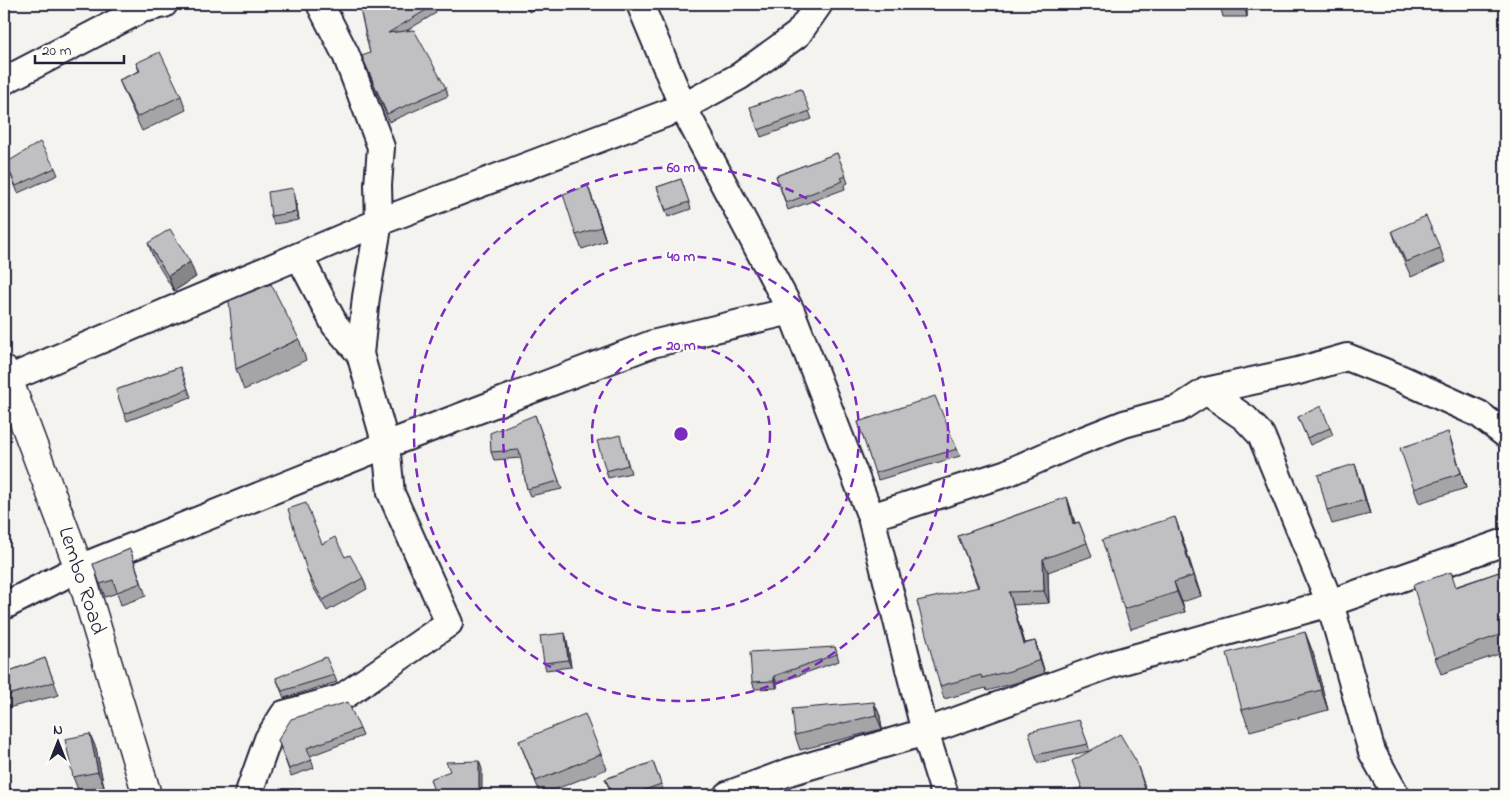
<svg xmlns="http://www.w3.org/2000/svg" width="1509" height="799" font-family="'Indie Flower',sans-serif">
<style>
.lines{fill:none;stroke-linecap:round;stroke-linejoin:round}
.street-casing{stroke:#22223b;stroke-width:30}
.secondary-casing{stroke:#22223b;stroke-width:31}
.street{stroke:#fdfcf7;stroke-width:26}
.secondary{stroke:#fdfcf7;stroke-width:28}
.wall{fill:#a5a4a7;stroke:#22223b}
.shaded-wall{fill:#868688;stroke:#22223b}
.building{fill:#c0bfc2;stroke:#22223b}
.ring{fill:none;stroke:#7b2cbf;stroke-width:2.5;stroke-dasharray:9 6}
.labels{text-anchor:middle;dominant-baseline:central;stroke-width:4;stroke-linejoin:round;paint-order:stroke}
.street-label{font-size:22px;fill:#22223b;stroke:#fdfcf7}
.centre{fill:#7b2cbf;stroke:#fdfcf7;stroke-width:2.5}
.ring-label{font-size:15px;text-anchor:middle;font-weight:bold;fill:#7b2cbf;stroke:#fdfcf7;stroke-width:4;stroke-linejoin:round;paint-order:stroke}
</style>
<rect width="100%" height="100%" fill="#f4f3ef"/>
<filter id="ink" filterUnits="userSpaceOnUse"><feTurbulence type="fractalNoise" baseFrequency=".02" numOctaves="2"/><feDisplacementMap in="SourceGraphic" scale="10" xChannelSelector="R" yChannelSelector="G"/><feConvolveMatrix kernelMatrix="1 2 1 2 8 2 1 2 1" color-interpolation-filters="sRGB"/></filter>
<g filter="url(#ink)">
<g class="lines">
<g class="street-casing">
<path id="street" d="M640 4 683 107 791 311 871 517 925 732 945 795
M4 81 142 9 164 4
M299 256 379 222 683 107 740 76 798 34 819 4
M8 379 299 256 335 325 360 354
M1206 391 1298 371 1347 357 1402 379 1479 414 1505 434
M871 517 1007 473 1073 444 1124 424 1178 409 1206 391 1245 418 1261 435 1330 603 1372 752 1396 795
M4 606 79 568 386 445 652 344 791 311
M248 795 268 739 284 714 341 698 449 623 391 493 386 445 360 354 366 297 379 222 378 185 381 147 346 55 320 4
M727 795 789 772 925 732 1112 664 1330 603 1505 542"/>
</g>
<g class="secondary-casing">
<path id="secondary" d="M4 370 8 379 79 568 147 795"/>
</g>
<use href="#street" class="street"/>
<use href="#secondary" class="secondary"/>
</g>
<path class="wall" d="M359 4H432L436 13 406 31 446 88 448 96 389 122 365 63 370 53Z
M524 4H543L529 12Z
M1247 4V17H1223L1221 9Z
M136 63 181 96 186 110 142 131 125 94 119 80 139 71Z
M801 89 812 119 761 137 750 107Z
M837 153 848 183 844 185 845 189 788 210 776 176Z
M6 163 55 168 58 175 18 193Z
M681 179 691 209 668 217 657 187Z
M588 186 606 241 582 249 576 235Z
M295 196 299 220 274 224 271 216Z
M1392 231 1440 248 1445 262 1411 277 1397 245Z
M148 243 196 277 174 291 153 257Z
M299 339 306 360 244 390 236 369Z
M180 367 191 397 127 421 116 390Z
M535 415 562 489 530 496 527 489 521 458 494 460 491 452Z
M1298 417 1330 428 1333 435 1310 445Z
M858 422 957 449 960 456 878 480Z
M1448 432 1466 488 1419 503 1414 489Z
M622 443 631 473 608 478 606 471Z
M1360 479 1370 514 1332 524 1327 510Z
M1067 497 1071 509 1075 523 1079 522 1092 556 1048 572 1049 603 1013 605 1025 643 1035 641 1039 653 1045 673 1015 683 987 691 986 688 944 699 940 686 978 588 958 536Z
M1182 537 1201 596 1182 602 1185 612 1131 629 1124 609Z
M322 544 345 557 363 578 367 589 327 611 312 585 308 574Z
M130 549 146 596 121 605 117 593 105 597 93 564Z
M1505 570V652L1441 674 1435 658 1457 586Z
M1305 632 1313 653 1328 710 1250 731 1242 710Z
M565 633 567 641 571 667 546 670 544 663Z
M835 647 839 661 777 683V688L755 689 752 682Z
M45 658 59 695 4 709V673Z
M334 675 337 682 284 698 276 678Z
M874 702 880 716 882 729 800 750 795 735Z
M1079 720 1090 751 1136 761 1148 795H1042L1082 788 1089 751 1038 763 1035 755Z
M360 729 363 736 310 756 314 768 291 776 278 740Z
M519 741 601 754 607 769 541 795Z
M96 748 104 787 79 792 73 777Z
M653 762 664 792 655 795H613L608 786 605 779Z"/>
<path class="shaded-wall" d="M1245 4H1247V17L1245 9Z
M588 186 593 200 606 241 601 227Z
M293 188 295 196 299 220 296 212Z
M190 262 196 277 174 291 168 276Z
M1448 432 1453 446 1466 488 1461 473Z
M1355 464 1360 479 1370 514 1365 500Z
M1067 497 1071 509 1078 537 1073 524Z
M1175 517 1182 537 1201 596 1193 576Z
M1043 559 1048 572 1049 603 1044 591Z
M1174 582 1182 602 1185 612 1177 592Z
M1009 592 1013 605 1029 656 1024 644Z
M1305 632 1313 653 1328 710 1321 690Z
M565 633 567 641 571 667 568 660Z
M1035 641 1039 653 1045 673 1040 660Z
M774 676 777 683V688L774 681Z
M874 702 880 716 882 729 876 715Z
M90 734 96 748 104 787 98 772Z
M479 761 482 769V795H479Z"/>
<path class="building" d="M359 4H432L433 6 388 33 414 30 446 88 387 114 362 56 370 53Z
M1221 4H1245V9H1221Z
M160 52 181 96 137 117 119 80 140 71 136 63Z
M801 89 810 111 758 130 750 107Z
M40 142 55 168 16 186 6 163Z
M837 153 846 176 841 178 843 181 786 203 776 176Z
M681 179 689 202 666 210 657 187Z
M588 186 601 227 576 235 563 194Z
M293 188 296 212 271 216 268 192Z
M1426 216 1440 248 1406 262 1392 231Z
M170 229 190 262 168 276 148 243Z
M271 284 299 339 236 369 229 301Z
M180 367 188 389 124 414 116 390Z
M935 396 957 449 875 473 858 422Z
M1321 406 1330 428 1307 438 1298 417Z
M535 415 559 481 527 489 519 450 491 452 490 433Z
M1448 432 1461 473 1414 489 1400 448Z
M620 435 628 465 606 471 597 441Z
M1355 464 1365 500 1327 510 1318 475Z
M1067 497 1073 524 1079 522 1087 543 1043 559 1044 591 1009 592 1024 644 1035 641 1040 660 1010 671 982 678 981 675 940 686 917 601 979 587 958 536Z
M306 503 322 544 335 537 345 557 350 555 363 578 323 600 308 574 288 509Z
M1175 517 1193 576 1174 582 1177 592 1124 609 1102 540Z
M130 549 141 583 117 592 113 580 100 584 93 564Z
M1505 570V633L1435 658 1413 585 1451 572 1456 587Z
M1305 632 1321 690 1242 710 1227 653Z
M565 633 568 660 544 663 540 636Z
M835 647 837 654 774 676V681L752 682 750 652Z
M326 657 334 675 282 691 276 678Z
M45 658 54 682 4 696V673Z
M348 702 360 729 307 748 312 760 289 769 278 740 291 719Z
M874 702 876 715 795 735 792 709Z
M585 714 601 754 536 781 519 741Z
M1079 720 1088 744 1035 755 1029 732Z
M90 734 98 772 73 777 65 739Z
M1120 734 1136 761 1146 792 1136 795H1042L1082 788 1072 761Z
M479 761V795H435L430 779 450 771 446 762Z
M653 762 661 784 631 795H614L605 779Z"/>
</g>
<g class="ring">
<circle cx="681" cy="434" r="89"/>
<circle cx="681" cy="434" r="178"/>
<circle cx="681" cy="434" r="267"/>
</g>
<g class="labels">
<g class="street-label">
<text transform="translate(81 581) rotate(72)">Lembo Road</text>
</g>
</g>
<circle cx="681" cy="434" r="8" class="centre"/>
<g class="ring-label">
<text x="681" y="172">60 m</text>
<text x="681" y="261">40 m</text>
<text x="681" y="350">20 m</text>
</g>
<rect width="1509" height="799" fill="none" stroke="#fdfcf7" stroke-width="20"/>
<rect x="10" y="10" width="1489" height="779" fill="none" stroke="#22223b" stroke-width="2" filter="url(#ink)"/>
<g transform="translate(58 742)" stroke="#fdfcf7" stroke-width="4" paint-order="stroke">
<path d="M0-4L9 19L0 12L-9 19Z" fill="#22223b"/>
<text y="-8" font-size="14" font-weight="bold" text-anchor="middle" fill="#22223b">N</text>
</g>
<path d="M35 55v8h89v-8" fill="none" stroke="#22223b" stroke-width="2.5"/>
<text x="42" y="55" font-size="15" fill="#22223b" stroke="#fdfcf7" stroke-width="4" paint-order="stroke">20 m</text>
</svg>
